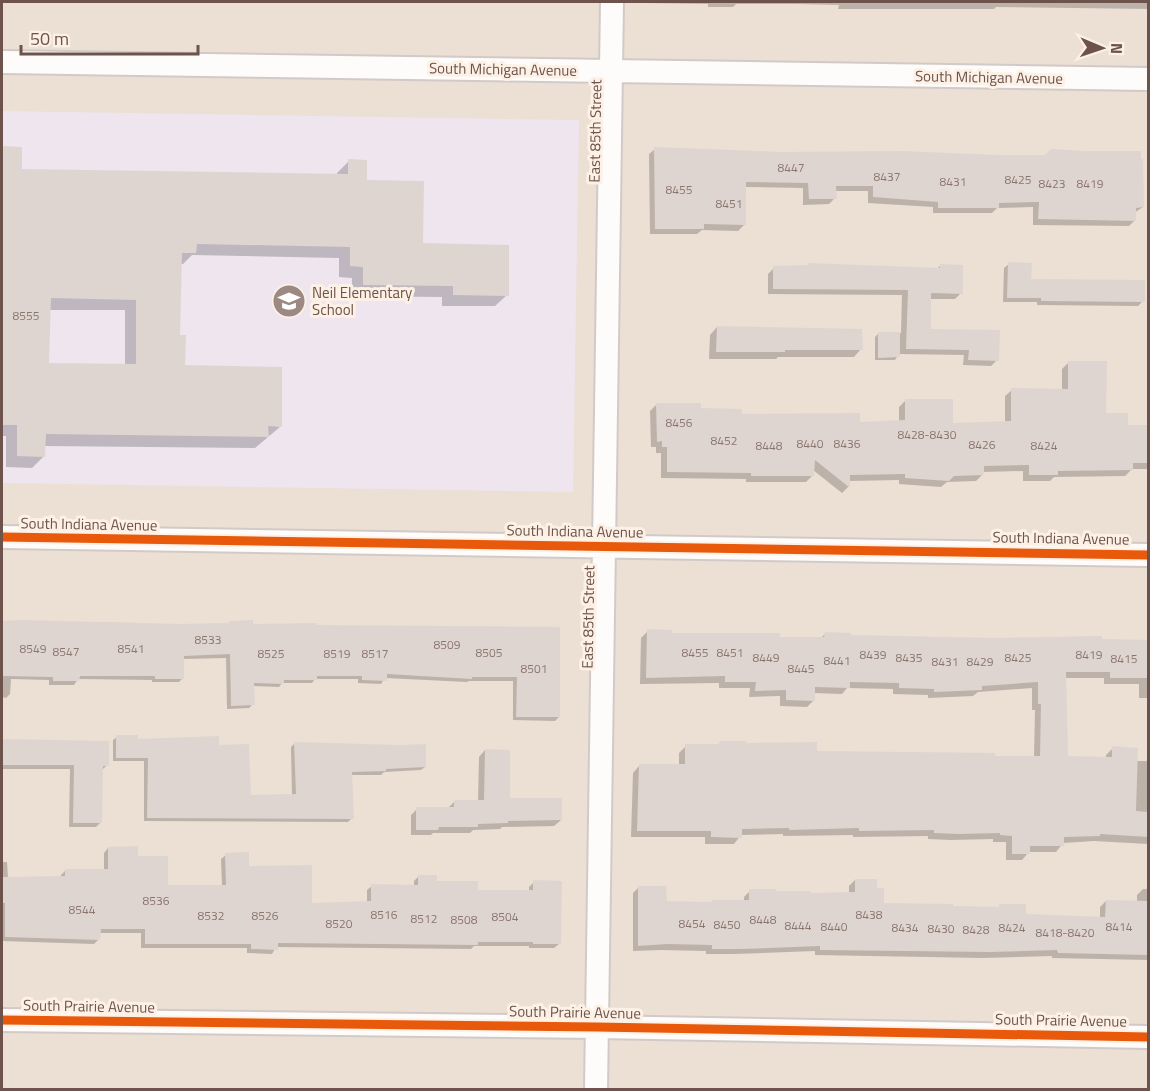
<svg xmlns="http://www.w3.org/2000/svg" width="1150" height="1091" font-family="'Titillium Web',sans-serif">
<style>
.residential{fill:#ecdfd4}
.education{fill:#eee5ef}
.shadow{fill:#0003;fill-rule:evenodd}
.building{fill:#dfd5d0;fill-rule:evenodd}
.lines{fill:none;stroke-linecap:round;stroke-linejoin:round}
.street-casing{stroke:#d2cac6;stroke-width:26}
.street{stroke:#fdfcfb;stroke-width:22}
.cycleway-casing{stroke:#fdf1e6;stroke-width:13}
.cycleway{stroke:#e8590c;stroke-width:9}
.labels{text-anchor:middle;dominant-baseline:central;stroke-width:6;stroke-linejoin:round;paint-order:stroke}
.number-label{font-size:12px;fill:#8b766e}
.street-label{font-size:15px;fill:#6d534b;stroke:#fdf1e6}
.poi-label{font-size:15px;fill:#6d534b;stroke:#fdf1e6;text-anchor:start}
</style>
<rect width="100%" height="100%" fill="#f3ede7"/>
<path class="residential" d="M2 2H1148V1089H2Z"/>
<path class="education" d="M2 111 579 120 573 492 2 483Z"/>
<path class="shadow" d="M644 2H1148V9L996 7 994 9H838L839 5 796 4H736L733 7H708V4L644 3Z
M2 148H20V171L337 175V173L349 161 422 245 507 295 495 306H442V297L352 296V278L339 277V258L192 255 183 264H180L178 336 184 367 280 427 255 448 44 446V456L32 468 6 467V436H2ZM49 310H125V365L48 364Z
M655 149 1143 207 1134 213 1135 220 1129 226 1033 225V207L997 208 992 213H933V207L868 203V191H835V198L829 204 803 205V188L745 187 744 225 738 231 702 230 697 234H650L649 154Z
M1009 264 1030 281 1143 301 1138 306 1037 305V302H1003L1004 268Z
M940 266 961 293 955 299H930V330L997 360 991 366 963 365 964 355 899 354 895 360H875V337L878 334 901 333 902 295 768 294V274L774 268 936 270Z
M717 327 861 349 854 357H778L776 359H709L710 335Z
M1069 362 1104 415 1126 427H1148V469H1132L1125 476 1054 477 1050 481H1023V471L982 472V475L976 481 947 482 941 487 899 484V480L849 481 848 487 842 493 813 470V475L806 482H746V479L661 478V453H656V447H651L650 411 657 404 740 416 858 423 899 422V407L905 401 952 424 1005 423V396L1012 390H1062V369Z
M2 622 142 623V625L316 627 558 628 559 717 555 721 513 720V681H469L467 682 385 678 381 684 358 683V679H315L312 683H282L279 687 253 686V704L249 708 227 709 226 658 183 659V678L179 682H152V680L78 679 74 685H49V680L11 679 10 694 6 698 2 697Z
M648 631 670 634 778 638H821L825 634 850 637 1148 641V698H1139V684H1104V678H1065L1067 758 1106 759V755L1113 748 1136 761H1148V844L1094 841 1063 843 1056 852H1029L1022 860H1006V842H993V839L951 840 928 839V836L853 837V835L783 836V834L741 835 734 844H705V837H631L633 773 639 766H679V753L686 746H718L720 743 815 752 1034 758 1035 710H1032V688L978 692 973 696 928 698V695L893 694V689L847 688 842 694 814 693V700L807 707 780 706V696L749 697 750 688H719V683L640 684 641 638Z
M117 737 137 740 217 746 250 796H292L291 747 295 743 425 767 421 770 384 772 381 775H351L352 818 348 822 144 821V761H113V740Z
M2 741 107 742V765L102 770 100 823 96 827H69L70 769H2Z
M485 750 508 799 561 820 554 826 502 827 500 829 473 830 470 833H433L431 835H411V815L417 809 448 808 454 802H478L479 757Z
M108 848 136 857 166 886H222L221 859 226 855 311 905 367 903V890L372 886 414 887V881L419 876 436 883 476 891 529 892V887L534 882 559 944 554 948H529V946H474L471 949 276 947 272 954 247 953V948H141V933H99V939L94 944 2 941V862H7L8 878H61V875L66 870 104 871V853Z
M855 880 875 889 882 905 997 908 1000 906 1024 915 1100 918V907L1106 901 1137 902V895L1143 889H1148V960L1052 958V956L983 958 815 955V951L734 954H706V951L660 950 633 951V893L639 887 665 903 744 902V897L750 891 810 895 849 894V886Z"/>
<path class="building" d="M2 146 22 147V169L348 174V159L367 160V180L424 181 423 243 509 245V296L453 295V286L363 285V267L350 266V247L197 244 196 253H182L180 335H186L185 365 282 367V427L268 426 269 437 46 434 45 457 17 456V425H2ZM51 298 136 300V364L49 363Z
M654 147 780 152 901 151 999 155H1045L1051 149 1085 151H1141V159H1143L1144 207 1136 208V221L1038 219 1039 202 999 203V208H938V202L873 197V186H836L837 199H809L808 183 746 182V225L704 224V229H655Z
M1008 262 1032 263 1031 279 1145 280V302L1041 301V298H1007Z
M808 263 940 268V264L963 265V294L931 293V329L1000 330 999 361 968 360 969 350 906 349 908 290 773 289V266L808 265Z
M717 326 862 329 863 350H785V352H716Z
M878 332H900V357L878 358Z
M1068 361H1107L1106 413H1128V425H1149V463H1133V470L1058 471V475H1029V465L984 466V475L954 476 949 481 905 478V474L850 475V488L815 460 814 476H751V473L667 472V447H662V441L657 442 656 403H701V408L742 409V414L860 413V422L905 420V399H953V423L1011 421V388L1068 389Z
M21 620 180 624 229 623V621L253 620V624L317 623V625L560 627V717H516L517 677H472V679L387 674V681L362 680V676H317V680H284V684L254 683 255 705 231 706 230 654 184 656V679H155V676H80L79 681H53V677L2 676V621Z
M647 629 672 630V633H780V637H824L825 632 851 633V635L995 638 1102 636V639L1149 640V678H1110V672H1066L1068 756 1112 757V746L1138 748 1136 811 1149 812V837L1100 834V836L1064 837V846H1030V854H1012V836L1000 835V833L959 834 934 833V830L859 831V828L789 830V828L742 829V838L711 837V831H637L639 764H685V744H720V741H746V743L817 742V751L995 753V756H1040L1041 704H1038V682L982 686V690L934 692V689L899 688V683L850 682V688L815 687V701L786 700V690L755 691 756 682H725V676L646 678Z
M116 735H138V739L219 736V745L249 744 251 795 296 794 294 742 400 745 426 744V767L386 769V771L352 772 354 819 147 818 148 758H116Z
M2 739 109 741V766H103L102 823H73L74 765H2Z
M485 749 510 750V798H562V820L508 821V823L478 824V827H439L438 830H416V807H454V800H484Z
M138 846V856H168V885H226L225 853 249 852V866L312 865V903L371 901V884L418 885V875H437V881H478V890H533V880L562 881 561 944H533V942H478V945L278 943V950L251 949V944H145V929H101L100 940 5 937V903H2V877L65 876V869H108V847Z
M855 879H877V888H884V903L953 904V906L999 907V904H1026V914L1105 917 1106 900 1149 901V955L1058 953 1057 950 990 952 820 950V946L741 949H712V945L667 944 638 946V886H666L667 901 712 902V900H749V889H776V891H811V893L855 892Z"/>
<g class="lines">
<g class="street-casing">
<path id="street" d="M2 62 1148 79
M2 537 1148 555
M2 1020 597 1027 1148 1037
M596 1090 612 2"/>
</g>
<use href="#street" class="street"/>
<g class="cycleway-casing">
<path id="cycleway" d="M2 537 1148 555
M2 1020 597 1027 1148 1037"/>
</g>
<use href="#cycleway" class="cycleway"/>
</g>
<defs>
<g id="school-disc" transform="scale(1.725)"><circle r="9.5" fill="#9c8982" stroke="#fdf1e6"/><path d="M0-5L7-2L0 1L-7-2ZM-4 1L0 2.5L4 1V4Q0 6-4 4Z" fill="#fff"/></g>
</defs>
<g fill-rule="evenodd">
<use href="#school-disc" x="289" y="301"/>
</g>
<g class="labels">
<g class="number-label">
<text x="791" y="167">8447</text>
<text x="887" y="176">8437</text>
<text x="1018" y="179">8425</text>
<text x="953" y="181">8431</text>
<text x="1052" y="183">8423</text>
<text x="1090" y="183">8419</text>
<text x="679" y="189">8455</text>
<text x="729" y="203">8451</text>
<text x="26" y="315">8555</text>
<text x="679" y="422">8456</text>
<text x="927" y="434">8428-8430</text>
<text x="724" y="440">8452</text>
<text x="810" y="443">8440</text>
<text x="847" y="443">8436</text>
<text x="982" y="444">8426</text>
<text x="769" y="445">8448</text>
<text x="1044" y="445">8424</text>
<text x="208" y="639">8533</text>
<text x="447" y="644">8509</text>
<text x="33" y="648">8549</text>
<text x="131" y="648">8541</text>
<text x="66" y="651">8547</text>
<text x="489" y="652">8505</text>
<text x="695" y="652">8455</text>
<text x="730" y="652">8451</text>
<text x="271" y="653">8525</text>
<text x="337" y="653">8519</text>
<text x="375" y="653">8517</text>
<text x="873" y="654">8439</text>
<text x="1089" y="654">8419</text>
<text x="766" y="657">8449</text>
<text x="909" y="657">8435</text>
<text x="1018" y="657">8425</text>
<text x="1124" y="658">8415</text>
<text x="837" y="660">8441</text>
<text x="945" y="661">8431</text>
<text x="980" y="661">8429</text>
<text x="534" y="668">8501</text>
<text x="801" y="668">8445</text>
<text x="156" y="900">8536</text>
<text x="82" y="909">8544</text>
<text x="384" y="914">8516</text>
<text x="869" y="914">8438</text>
<text x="211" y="915">8532</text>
<text x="265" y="915">8526</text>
<text x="505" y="916">8504</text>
<text x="424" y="918">8512</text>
<text x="464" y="919">8508</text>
<text x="763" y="919">8448</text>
<text x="339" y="923">8520</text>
<text x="692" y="923">8454</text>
<text x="727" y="924">8450</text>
<text x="798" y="925">8444</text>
<text x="834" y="926">8440</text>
<text x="1119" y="926">8414</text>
<text x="905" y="927">8434</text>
<text x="1012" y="927">8424</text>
<text x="941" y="928">8430</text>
<text x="976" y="929">8428</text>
<text x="1065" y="932">8418-8420</text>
</g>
<g class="street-label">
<text transform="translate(503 69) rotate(1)">South Michigan Avenue</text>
<text transform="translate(989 77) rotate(1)">South Michigan Avenue</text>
<text transform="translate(595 131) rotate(-89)">East 85th Street</text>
<text transform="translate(89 524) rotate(1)">South Indiana Avenue</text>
<text transform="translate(575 531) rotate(1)">South Indiana Avenue</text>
<text transform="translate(1061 538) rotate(1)">South Indiana Avenue</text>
<text transform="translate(588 617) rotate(-89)">East 85th Street</text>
<text transform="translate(89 1006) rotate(1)">South Prairie Avenue</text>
<text transform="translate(575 1012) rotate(1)">South Prairie Avenue</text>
<text transform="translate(1061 1020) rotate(1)">South Prairie Avenue</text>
</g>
<g class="poi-label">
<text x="312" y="292">Neil Elementary<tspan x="312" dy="17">School</tspan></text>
</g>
</g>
<rect width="1150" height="1091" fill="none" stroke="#6d534b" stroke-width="6"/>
<g transform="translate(1102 48) rotate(92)" stroke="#fdf1e6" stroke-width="4.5" paint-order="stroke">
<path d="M0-4.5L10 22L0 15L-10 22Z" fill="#6d534b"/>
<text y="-9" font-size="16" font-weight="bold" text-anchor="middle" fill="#6d534b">N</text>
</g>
<path d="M21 45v9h177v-9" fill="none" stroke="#6d534b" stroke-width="3"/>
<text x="30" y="45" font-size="18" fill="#6d534b" stroke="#fdf1e6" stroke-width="4.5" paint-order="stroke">50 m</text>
</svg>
